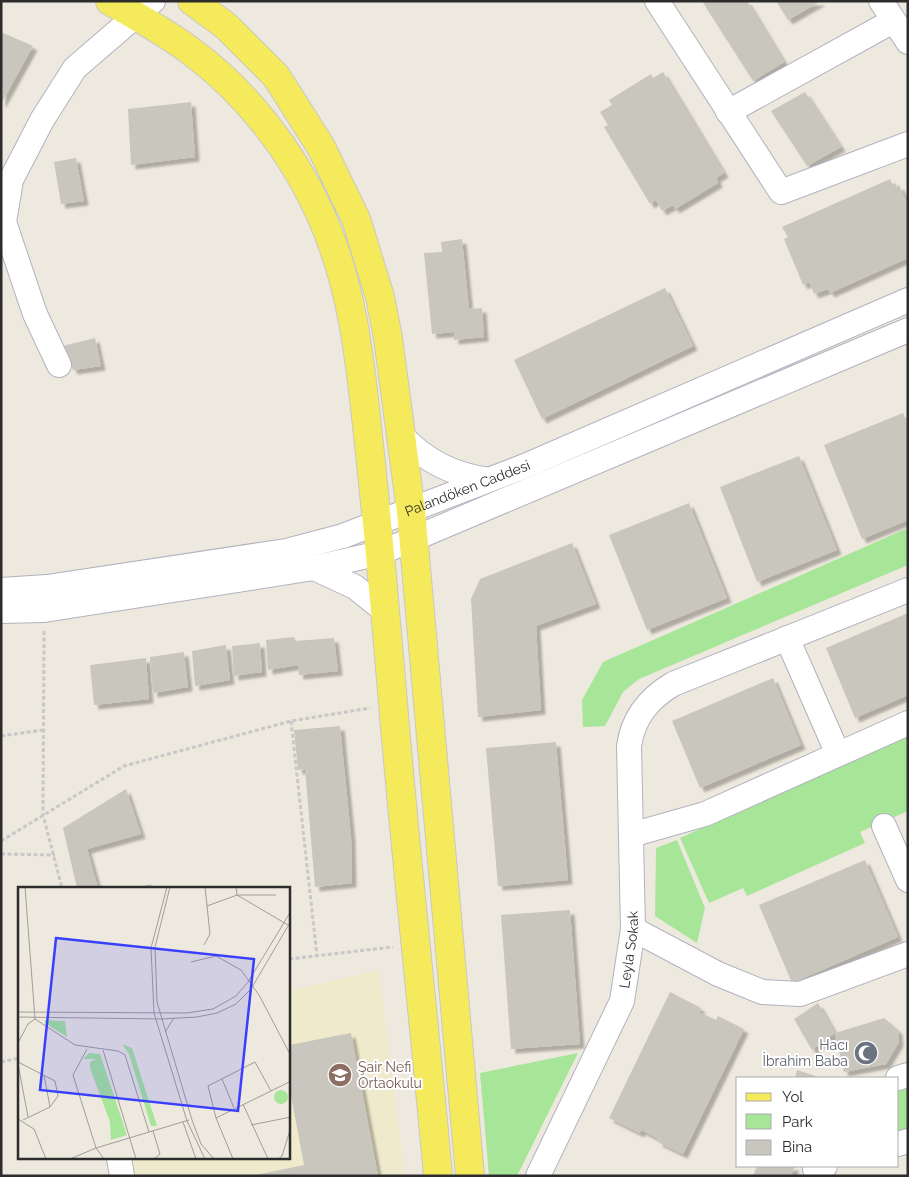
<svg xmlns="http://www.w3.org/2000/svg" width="909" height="1177" font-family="Raleway,sans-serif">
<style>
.education{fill:#f0eacd}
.green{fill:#a7e698}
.building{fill:#c9c6bd;filter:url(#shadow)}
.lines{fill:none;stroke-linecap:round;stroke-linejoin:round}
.minor-casing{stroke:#b2b2c0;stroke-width:26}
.major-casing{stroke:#c8c8c8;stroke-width:30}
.path{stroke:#c8c8c8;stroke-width:3;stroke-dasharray:4 2.5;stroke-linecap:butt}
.minor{stroke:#fff;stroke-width:24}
.major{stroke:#f5ea5b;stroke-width:28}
.labels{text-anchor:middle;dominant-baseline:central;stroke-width:4;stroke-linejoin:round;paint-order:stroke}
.street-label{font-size:14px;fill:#2c2c2c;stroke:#fff}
.worship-label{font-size:14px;fill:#5b616d;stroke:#fff;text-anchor:end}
.education-label{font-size:14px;fill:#785e54;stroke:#fff;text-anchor:start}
.inset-road{fill:none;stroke:#a09d97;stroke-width:1}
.view{fill:#393fff;fill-opacity:0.15;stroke:#393fff;stroke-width:2.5}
.inset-edge{fill:none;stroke:#2c2c2c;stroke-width:2.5}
</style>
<defs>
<filter id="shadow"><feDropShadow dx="4.5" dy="4.5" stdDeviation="1" flood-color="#0004"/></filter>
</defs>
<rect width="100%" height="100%" fill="#eee9de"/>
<path class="education" d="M379 970 405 1176H131L127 1158H289V991Z"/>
<path class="green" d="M908 528V565L639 679 623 692 605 726 583 727 582 700 603 662Z
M908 735V811L860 832 865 843 747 896 743 888 709 903 680 838Z
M677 840 705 908 697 943 655 916 656 848Z
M578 1053 517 1176H489L480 1073Z
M908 1088V1129L898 1132V1091Z"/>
<path class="building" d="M702 1H747L784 62 753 81Z
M776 1H821L788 20Z
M1 32 33 46 1 104Z
M663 72 724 173 716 178 718 183 675 209 673 205 662 211 656 200 650 204 604 127 608 125 600 112 612 105 609 100 651 74 653 78Z
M805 92 841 147 807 166 771 111Z
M191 102 195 157 131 165 128 109Z
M76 158 84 201 61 204 54 162Z
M890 179 894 188 899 185 908 205V258L830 293 828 289 814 294 809 282 803 285 784 239 788 237 782 227Z
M462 239 469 309 482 308 484 337 454 340V332L432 334 424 253 442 252 441 242Z
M665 288 693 346 542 419 514 360Z
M95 338 101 366 73 370 63 346Z
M903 413 908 424V520L862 539 824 445Z
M799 456 837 550 757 582 720 487Z
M689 503 727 598 647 630 609 535Z
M572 543 596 604 536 626 541 710 478 717 471 599 480 579Z
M908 613V695L855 718 826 648Z
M294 637 296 641 334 638 338 671 299 675 298 665 268 670 266 640Z
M260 643 262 672 234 676 232 646Z
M226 645 230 680 195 686 192 651Z
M184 652 188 687 153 693 150 657Z
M146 658 149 699 94 705 90 665Z
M773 678 801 745 700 788 672 721Z
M340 726 351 837 352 883 315 887 305 769 298 770 294 730Z
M556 742 568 880 498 886 486 748Z
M126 789 141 834 87 849 98 888H77L63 828Z
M865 860 898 937 792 983 759 905Z
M151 884 152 888H135Z
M570 910 580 1044 511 1049 501 915Z
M670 992 701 1008 699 1012 716 1020 718 1016 744 1029 683 1154 658 1142 659 1139 641 1130 640 1133 609 1118Z
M818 1003 835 1033 884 1018 898 1030 899 1042 886 1064 844 1072 835 1033 812 1050 794 1019Z
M351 1033 378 1176H251L304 1165 289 1085V1045Z
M797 1070 822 1078H795Z
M757 1166H795L791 1176H753Z"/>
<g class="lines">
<g class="minor-casing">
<g id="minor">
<path d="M657 1 781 192 908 144"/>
<path d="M881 1 908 42"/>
<path d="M728 112 893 21"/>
<path d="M59 365 35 314 4 222 11 180 42 120 75 68 153 1"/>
<path d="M400 434C425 461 453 475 489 480"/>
<path d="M314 568 355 587 386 612"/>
<path id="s1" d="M1 590 47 587 286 551 343 536 525 466 908 300"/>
<path d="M1 611 44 610 314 568 380 553 908 330"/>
<path d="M787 638 838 754"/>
<path d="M884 826 908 880"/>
<path d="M631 835 705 814 908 723"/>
<path d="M633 929 718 974 762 992 800 994 908 954"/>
<path d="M898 1078 908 1075"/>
<path d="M898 1144 908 1141"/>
<path d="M119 1158 122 1176"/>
<path d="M815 1169 825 1166"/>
<path id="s2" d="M538 1176 622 1001 633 929 629 746C633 718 648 699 673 684L908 590"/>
</g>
</g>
<g class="major-casing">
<path id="major" d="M110 1C138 17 167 33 192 52 246 92 291 150 319 211 355 289 361 370 370 454 379 537 386 620 393 703 406 861 424 1018 438 1176
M192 1 226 26 276 76 321 147 356 219 380 297 388 338 411 511 470 1176"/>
</g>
<path class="path" d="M44 631 43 815 62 888
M291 721 317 956
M1 736 43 730
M1 841 124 766 291 721 370 708
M1 854 55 855
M289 959 393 947
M1 1062 19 1058"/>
<use href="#minor" class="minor"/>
<use href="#major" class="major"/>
</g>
<defs>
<g id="mosque-disc" transform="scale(1.25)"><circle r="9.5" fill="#6b7280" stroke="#fff"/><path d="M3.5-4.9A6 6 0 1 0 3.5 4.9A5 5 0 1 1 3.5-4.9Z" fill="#fff"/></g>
<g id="school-disc" transform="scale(1.25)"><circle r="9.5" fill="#8d6e63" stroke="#fff"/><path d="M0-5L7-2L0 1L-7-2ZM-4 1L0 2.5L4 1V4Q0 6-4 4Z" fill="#fff"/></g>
</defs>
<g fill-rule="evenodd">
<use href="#mosque-disc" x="866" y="1053"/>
<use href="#school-disc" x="340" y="1075"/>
</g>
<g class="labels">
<g class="street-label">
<text stroke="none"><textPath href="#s1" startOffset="480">Palandöken Caddesi</textPath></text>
<text stroke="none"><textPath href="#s2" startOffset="246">Leyla Sokak</textPath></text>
</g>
<g class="worship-label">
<text x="848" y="1045">Hacı<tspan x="848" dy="16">İbrahim Baba</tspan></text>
</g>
<g class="education-label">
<text x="358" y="1067">Şair Nefi<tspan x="358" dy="16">Ortaokulu</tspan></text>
</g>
</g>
<g transform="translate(18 887)">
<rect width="272" height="272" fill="#eee9de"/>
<path d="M26 133 47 134 49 150 27 136ZM104 157 114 161 139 239H133L111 167ZM71 166 82 167 109 248 93 253 92 235 72 181V175L78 172H65ZM256 210a7 7 0 1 1 14 0a7 7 0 1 1-14 0Z" fill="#a7e698"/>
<path class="inset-road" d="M7 0 17 132 57 158 100 164 107 168 131 245M149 0 133 61 136 126 169 234 187 272M152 0 137 60 139 115 174 233 183 257 196 272M218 0 219 8 270 38M189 19 219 8H258M186 58 192 47 187 0M173 75 198 69 223 83 241 108 273 169M0 125 169 126 195 122 218 109 230 95 273 24M0 130 143 132 179 130 199 126 218 117 233 102 273 34M147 145 156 131M0 156 10 137 17 132M69 162 55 188 78 261 86 272M85 163 118 272M0 175 37 194 40 209 32 220 5 233M0 177 10 230M26 188 32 220M204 192 216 221M225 217 250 272M198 231 253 204M0 232 16 242 28 272M165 235 178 272M233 238 273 230M135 244 142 267 136 272M52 272 78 261 171 233M215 272 198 231 190 199 237 175 253 204 273 194M260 272 264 269 273 240"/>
<path class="view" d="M38 51 236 72 220 224 22 203Z"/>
<rect width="272" height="272" class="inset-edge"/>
</g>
<rect width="909" height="1177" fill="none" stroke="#2c2c2c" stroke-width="5"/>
<rect x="736" y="1077" width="162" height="90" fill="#ffffff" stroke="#ababab"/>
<rect x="746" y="1093" width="25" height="8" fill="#f5ea5b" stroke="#ababab"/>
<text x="782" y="1102" font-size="15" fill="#2c2c2c">Yol</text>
<rect x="746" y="1114" width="25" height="15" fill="#a7e698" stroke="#ababab"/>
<text x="782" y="1127" font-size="15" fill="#2c2c2c">Park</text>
<rect x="746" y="1140" width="25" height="15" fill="#c9c6bd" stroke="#ababab"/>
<text x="782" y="1152" font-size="15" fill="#2c2c2c">Bina</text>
</svg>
